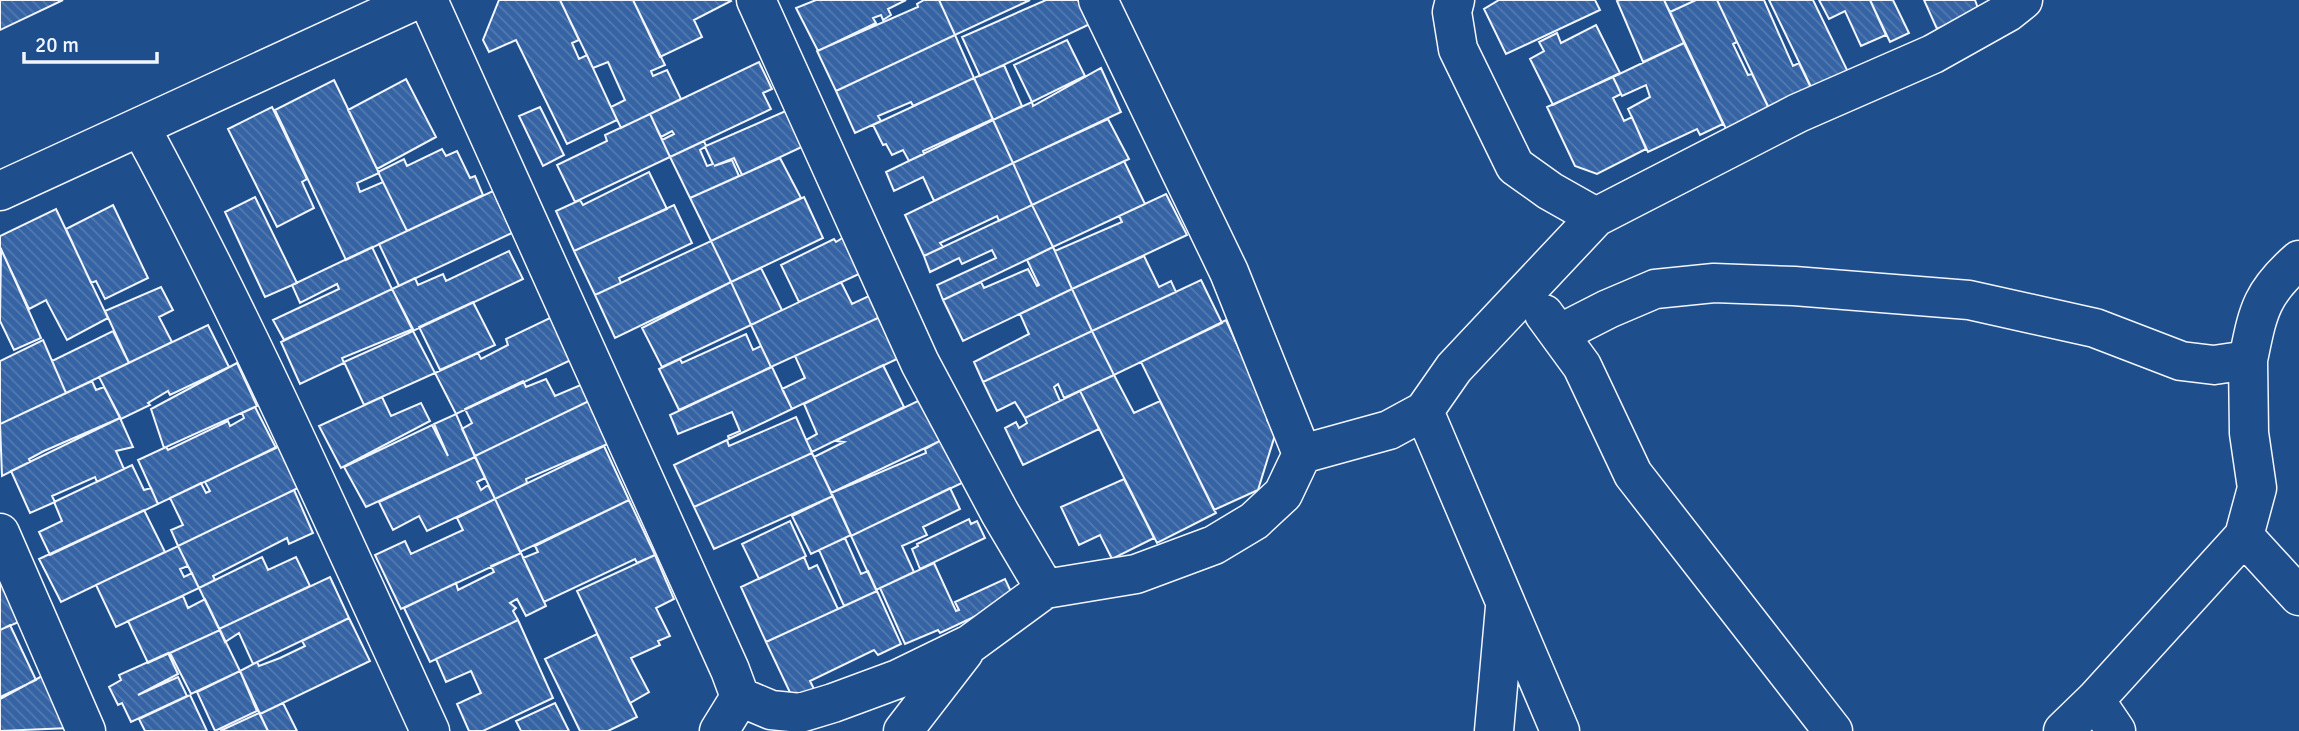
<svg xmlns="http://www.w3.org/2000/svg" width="2299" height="731" font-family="Signika,sans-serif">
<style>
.building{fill:url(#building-back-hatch);stroke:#f2f6ff;stroke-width:2;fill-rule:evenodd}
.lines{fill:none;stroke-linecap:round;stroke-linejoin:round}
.minor-casing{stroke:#f2f6ff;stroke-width:41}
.minor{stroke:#1f4e8c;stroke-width:38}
</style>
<defs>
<pattern id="building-back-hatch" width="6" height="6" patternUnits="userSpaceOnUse" patternTransform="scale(1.75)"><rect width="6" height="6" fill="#3563a3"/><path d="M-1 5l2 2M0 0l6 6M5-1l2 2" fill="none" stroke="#537ab1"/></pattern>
</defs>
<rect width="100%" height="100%" fill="#1f4e8c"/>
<path class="building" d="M0 0H63L0 30Z
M499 0H560L579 40 572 43 579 59 587 55 617 120 567 144 516 40 489 52 483 40Z
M560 0H633L665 65 651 71 653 76 667 70 681 99 621 128 611 107 625 100 608 62 593 68Z
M633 0H730L731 1 694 20 702 37 660 57Z
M816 0H906L888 9 891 15 883 20 881 15 873 18 876 23 818 51 796 8Z
M924 0H939L955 35 836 91 817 51 918 7 917 4Z
M939 0H1030L955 35Z
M1078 0 1090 24 980 76 962 37 1046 0Z
M1595 0 1600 10 1506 54 1484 9 1499 0Z
M1620 0H1664L1684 43 1643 62 1617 1Z
M1664 0H1696L1670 12Z
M1696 0H1717L1737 42 1733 44 1748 75 1752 74 1771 112 1727 131 1670 12Z
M1717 0H1764L1793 66 1799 63 1812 90 1769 109Z
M1769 0H1813L1849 74 1813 91Z
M1819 0H1870L1886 35 1861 46 1845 11 1829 19Z
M1870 0H1893L1909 33 1890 42Z
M1924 0H1975L1979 11 1937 29Z
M1596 25 1620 73 1553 105 1530 59 1544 51 1539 42 1557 33 1561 43Z
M955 35 974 78 913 106 911 102 878 116 881 121 855 133 836 91Z
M1067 40 1085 76 1032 102 1014 65Z
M1684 43 1723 124 1700 135 1697 129 1648 152 1628 109 1650 97 1646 85 1622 96 1613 77Z
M759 62 772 89 763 93 771 109 670 157 662 140 674 134 672 131 661 137 650 114Z
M1004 65 1022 106 993 120 974 78Z
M1101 68 1121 112 1013 163 993 120 1032 102 1033 106Z
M1613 77 1621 94 1613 98 1624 121 1632 117 1646 149 1597 174 1575 166 1547 107Z
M974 78 993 119 923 151 924 154 909 161 903 150 892 155 886 144 883 145 873 125Z
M406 79 436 137 377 169 348 110Z
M334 80 379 173 357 183 360 192 383 182 407 231 346 260 275 110Z
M272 107 307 179 302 182 314 208 277 227 228 129Z
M540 107 564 155 543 166 519 116Z
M788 110 808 144 742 175 734 158 714 166 732 160 739 176 690 198 670 157 704 141 706 146ZM705 147 713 164 707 166 700 150Z
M650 114 670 157 575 202 557 165 607 141 605 135Z
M1108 119 1129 159 1032 205 1013 163Z
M993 120 1013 163 934 201 923 177 894 191 886 172Z
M442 149 446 156 457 151 470 178 475 176 483 195 407 231 378 172 404 159 407 166Z
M780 158 801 198 711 241 690 198Z
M1124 161 1145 204 1053 247 1032 205Z
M1013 163 1032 205 999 221 997 216 940 243 943 247 924 256 905 215Z
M649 172 667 209 574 251 556 211 580 200 583 205Z
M493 191 512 233 399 286 379 244Z
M1166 194 1187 235 1072 289 1053 247 1055 251 1122 222 1119 216Z
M255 197 297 283 265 297 225 212Z
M804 197 823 238 731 282 711 241Z
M113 205 148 278 105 299 96 281 91 283 66 229Z
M674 205 692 243 619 278 621 283 595 295 574 251Z
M1032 205 1053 247 943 300 937 285 996 258 992 250 962 264 959 258 930 272 924 256Z
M56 209 108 318 67 340 46 300 29 309 0 247V236Z
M844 237 859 274 799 302 781 265 834 239 836 242Z
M711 241 731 282 615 338 595 295Z
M372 247 392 289 284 340 273 320 339 289 337 284 300 303 292 285Z
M1053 247 1072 289 963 341 943 300 981 282 984 288 1028 269 1037 286 1039 285 1027 260Z
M1 249 41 338 14 350 0 321Z
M509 251 523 279 413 331 392 289 415 278 418 285 443 274 446 281Z
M1144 256 1159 287 1171 281 1176 292 1092 331 1072 289Z
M761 268 782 310 751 325 731 282Z
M1201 280 1222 323 1114 375 1092 331Z
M731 282 751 325 662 367 642 328Z
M841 282 852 304 871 295 880 317 771 367 751 325Z
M161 287 173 310 159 317 172 342 129 363 105 311Z
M392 289 413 329 342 358 344 363 300 384 281 342Z
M1072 289 1092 331 983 382 974 362 1029 334 1020 314Z
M473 302 495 345 440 370 419 327Z
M552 317 573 359 456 414 435 373 478 353 481 359 508 345 506 339Z
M880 317 899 358 792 409 782 389 805 378 795 356Z
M1226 320 1270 418 1267 420 1275 435 1258 490 1214 510 1141 362Z
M208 325 229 367 170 395 168 391 148 403 150 405 121 419 99 377Z
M113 331 129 363 66 393 52 361Z
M413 331 435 373 364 405 344 362Z
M1092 331 1114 375 1064 398 1058 384 1054 387 1060 401 1025 418 1015 402 997 411 983 382Z
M746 334 753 350 761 346 771 367 679 410 659 369 680 359 682 363Z
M43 340 66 393 0 424V361Z
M237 363 257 406 164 448 151 409Z
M883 365 904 407 812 452 806 440 817 434 804 404Z
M772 367 792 409 729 439 728 436 740 431 732 412 678 434 670 415Z
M1114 375 1134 413 1160 401 1216 513 1157 543 1080 391Z
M546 379 555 396 583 384 591 400 475 456 462 429 472 423 465 409 523 381 526 387Z
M92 381 96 390 104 387 120 418 44 451 29 459 30 462 2 476 0 424Z
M1080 391 1099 429 1023 465 1005 428 1016 422 1019 428 1027 423 1025 418Z
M382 397 391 416 421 403 430 421 341 468 319 426Z
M591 400 610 443 526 479 527 483 495 499 475 456Z
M920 400 944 439 831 493 814 457 844 442 835 441Z
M255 407 276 448 158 504 138 460 166 447 168 450 228 421 230 426 244 418 242 413Z
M456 414 475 457 366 507 344 467 432 425 448 456 434 424Z
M796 417 812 453 694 507 674 465 727 440 729 446Z
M120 418 133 447 116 451 124 469 97 482 95 477 52 496 55 502 30 513 11 471Z
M945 438 966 481 851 536 831 493 926 453 925 449Z
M278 446 298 488 178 546 171 530 183 525 170 498 201 483 206 493 210 491 205 482Z
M604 446 629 500 520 552 495 499Z
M812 453 833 496 714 549 694 507Z
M475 457 485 478 477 482 481 490 488 485 495 499 427 531 419 516 393 530 379 502Z
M132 465 144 490 151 488 158 504 50 555 39 532 62 521 54 502Z
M1124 479 1154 538 1112 559 1100 535 1079 545 1061 507Z
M950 488 960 509 923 527 927 535 902 546 914 572 876 590 851 536Z
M294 490 313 533 289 544 287 538 213 576 215 580 199 588 178 546Z
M833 496 851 535 811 554 792 516Z
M495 499 521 553 401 609 375 555 405 541 411 554 463 530 457 518Z
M629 500 655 555 637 563 635 559 544 602 523 558 538 552 535 546Z
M144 510 165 552 61 602 39 559Z
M969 519 971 524 977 521 985 538 920 569 912 549 918 546 917 544Z
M790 521 806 556 759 579 742 544Z
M845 538 861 574 868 571 877 591 844 606 819 550Z
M178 546 188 566 180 569 184 577 192 573 199 588 116 627 96 585Z
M521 553 546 606 526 616 517 599 510 603 516 608 513 611 518 620 430 662 404 608 456 583 458 590 494 572 491 566Z
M655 555 674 599 656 608 670 636 658 641 660 645 631 658 649 692 630 703 577 591Z
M262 557 268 570 296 557 310 586 219 629 199 588Z
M804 557 809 569 817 565 838 609 766 642 741 587Z
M934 563 956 611 959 610 955 602 1005 579 1014 598 940 633 938 630 905 644 880 588Z
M0 576 21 621 0 630Z
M330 577 349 618 253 664 239 633 225 642 219 629Z
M877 591 901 644 878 655 874 650 810 681 816 693 795 703 766 642Z
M183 596 188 608 205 599 220 630 148 663 128 621Z
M349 618 370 661 260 714 240 671 257 662 259 666 280 658 305 646 302 641Z
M518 620 553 698 483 731H469L457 704 481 693 471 671 446 682 436 659Z
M10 625 36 680 0 697V630Z
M220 630 240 671 191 694 170 653Z
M597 634 637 717 608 731H580L545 659Z
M168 653 178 674 138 695 178 677 187 696 131 722 122 703 118 705 109 687 121 680 119 675Z
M240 671 257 711 215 731 197 692Z
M44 675 69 728 0 731V699Z
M190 695 207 731H145L139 719Z
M283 703 297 731H268L260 714Z
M555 703 569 731H521L516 721Z
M259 713 268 731H220Z"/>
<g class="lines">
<g class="minor-casing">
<path id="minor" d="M428 0 730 670 740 697 719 731
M756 0 920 363 1000 513 1045 589
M1455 0 1452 12 1458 49 1515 166 1550 191 1596 217
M141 128C247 324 337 529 430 731
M0 191 416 0
M1544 314 1582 366 1633 474 1833 731
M1559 334 1608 309 1655 289 1714 283 1794 286 1969 300 2095 328 2181 361 2214 365 2248 360C2258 312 2260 294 2299 260
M1424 411 1560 731
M1302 454 1389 430 1424 411 1454 368 1596 217 1798 113 1933 54 2008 12 2023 0
M0 533 86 731
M2244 536 2299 596
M740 697 771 710 800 713 833 703 898 679 970 644 1045 589 1136 574 1214 545 1254 521 1283 494 1302 454 1229 272 1098 0
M2095 700 2116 731
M903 731 964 652
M1494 731 1505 607
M2063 731 2095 700 2244 536 2257 488 2249 433 2248 360"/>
</g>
<use href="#minor" class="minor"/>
</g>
<path d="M24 52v10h133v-10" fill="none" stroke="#f2f6ff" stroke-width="3.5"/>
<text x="35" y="52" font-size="21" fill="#f2f6ff" stroke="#1f4e8c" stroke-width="5" paint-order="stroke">20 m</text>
</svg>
